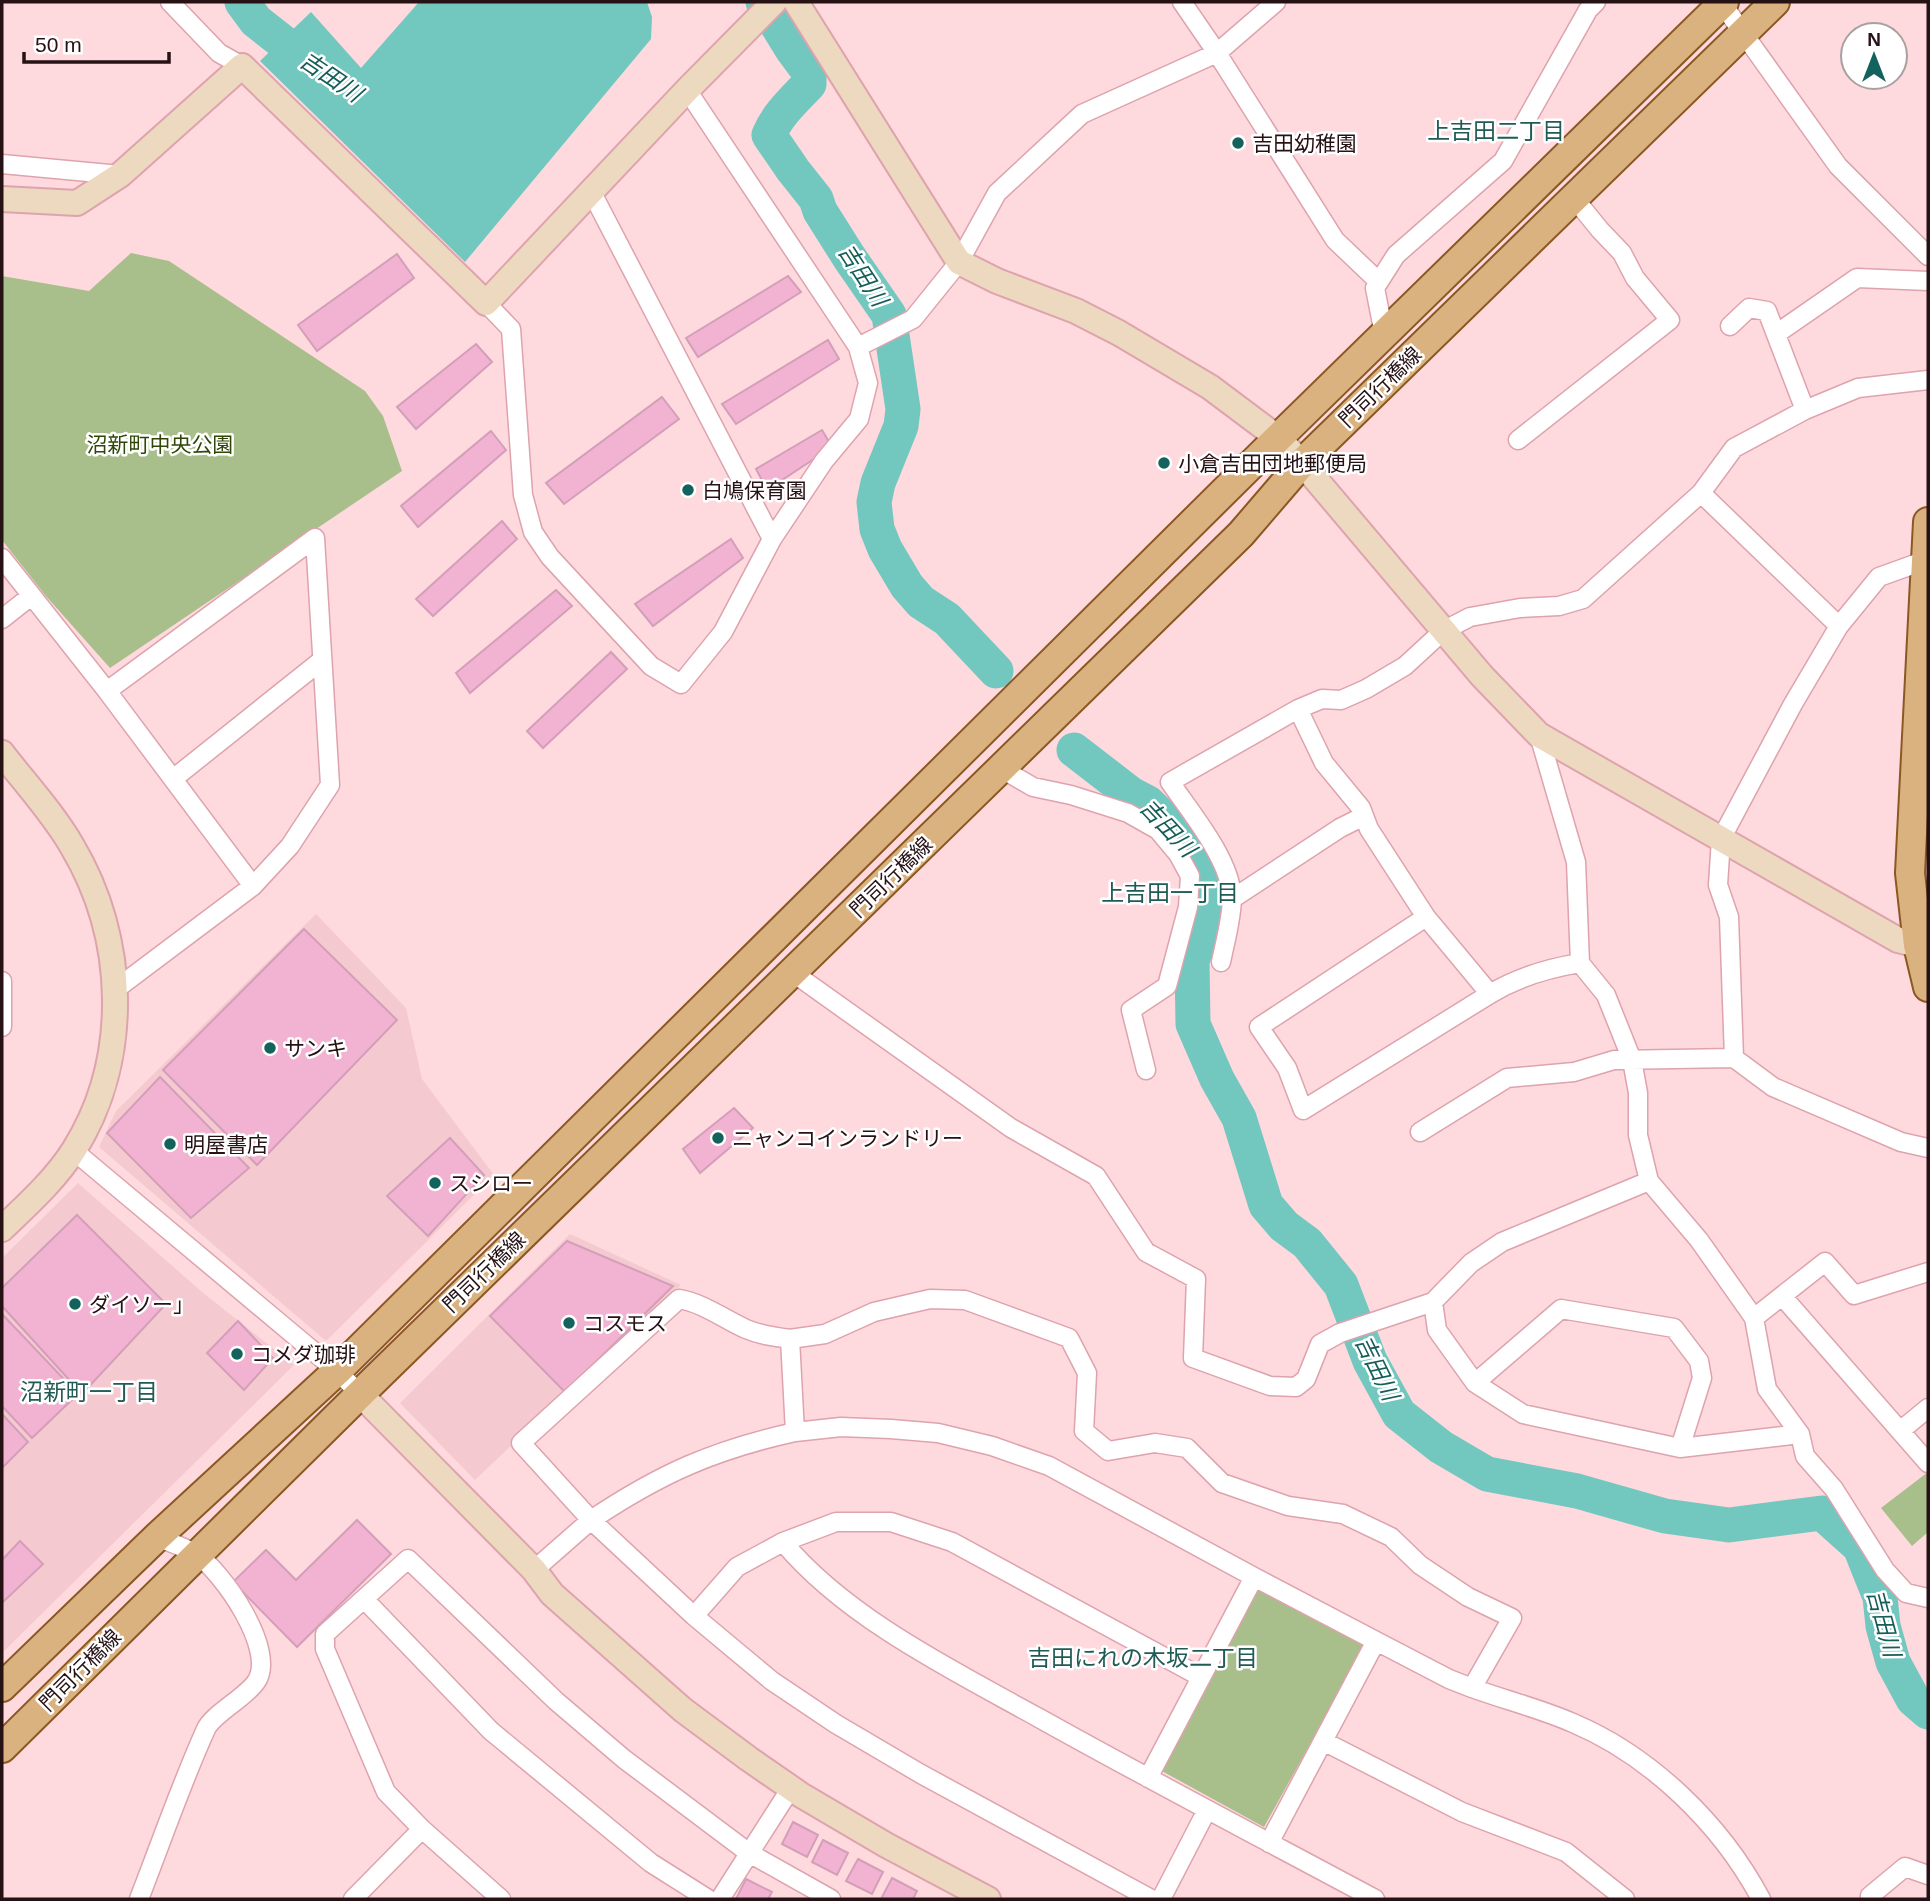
<svg xmlns="http://www.w3.org/2000/svg" width="1930" height="1901" font-family="Arial,'Noto Sans JP',sans-serif">
<style>
.built{fill:#f4cad0}
.green{fill:#a8bf8c}
.water{fill:#72c7bf}
.lines{fill:none;stroke-linecap:round;stroke-linejoin:round}
.river{stroke:#72c7bf;stroke-width:35}
.building{fill:#f2b3d2;stroke:#d39fb8;stroke-width:2}
.street-casing{stroke:#dea3ad;stroke-width:21}
.secondary-casing{stroke:#dea3ad;stroke-width:28}
.primary-casing{stroke:#8b5822;stroke-width:32}
.street{stroke:#fff;stroke-width:18}
.secondary{stroke:#ecd9bf;stroke-width:24}
.primary{stroke:#dab27f;stroke-width:28}
.poi-dot{fill:#14625d;stroke:#fff;stroke-width:2.5}
.labels{text-anchor:middle;dominant-baseline:central;stroke-width:5;stroke-linejoin:round;paint-order:stroke}
.poi-label{font-size:21px;fill:#261115;stroke:#fff;text-anchor:start}
.street-label{font-size:21px;fill:#261115;stroke:#fff}
.park-label{font-size:21px;fill:#304606;stroke:#fff}
.water-label{font-size:23px;font-style:italic;fill:#165d58;stroke:#fff}
.neighbourhood-label{font-size:23px;fill:#215b56;stroke:#fff}
</style>
<rect width="100%" height="100%" fill="#fed9de"/>
<path class="built" d="M316 914 406 1008 422 1079 494 1175 326 1341 99 1147 116 1111Z
M78 1183 202 1292 294 1365 2 1653V1258Z
M570 1234 681 1285 475 1480 400 1403Z"/>
<path class="green" d="M131 253 169 261 365 391 383 416 402 471 110 668 45 595 2 540V276L89 291Z
M1928 1472V1532L1912 1546 1881 1508Z
M1258 1588 1366 1643 1264 1827 1160 1770Z"/>
<path class="water" d="M419 2H647L652 17 651 39 465 262 260 61 311 12 361 68Z"/>
<g class="lines">
<path class="river" d="M242 2 256 21 317 69
M763 2 792 49 809 72V84C794 100 777 115 769 135L793 170 816 199 820 211 849 257 889 315 903 409 901 426 878 483 874 502 877 529 885 549 907 586 921 602 947 619 996 671
M1074 750 1131 794 1148 803 1182 836 1197 855 1209 887 1207 910 1203 930 1192 961 1193 1024 1217 1079 1239 1118 1266 1205 1284 1226 1307 1243 1341 1285 1370 1361 1399 1414 1441 1447 1487 1474 1577 1491 1665 1516 1729 1525 1822 1513 1860 1547 1880 1597 1883 1626 1893 1662 1913 1699 1928 1712"/>
</g>
<path class="building" d="M397 254 414 278 317 351 298 325Z
M788 276 801 292 698 357 686 338Z
M828 340 839 359 736 424 722 404Z
M476 344 492 362 416 429 397 407Z
M662 397 679 419 564 504 546 483Z
M822 430 832 447 767 490 756 469Z
M491 431 506 450 418 527 401 506Z
M502 521 517 539 433 616 416 599Z
M731 539 743 558 653 626 635 604Z
M556 590 572 606 470 693 456 673Z
M611 652 627 669 543 748 527 731Z
M304 929 397 1020 257 1165 163 1070Z
M160 1077 249 1168 191 1218 107 1133Z
M734 1108 753 1128 700 1173 683 1149Z
M450 1138 484 1175 428 1236 387 1196Z
M77 1215 166 1304 82 1394 2 1306V1288Z
M567 1241 673 1286 565 1392 490 1316Z
M2 1314 78 1394 32 1438 2 1406Z
M238 1321 273 1358 244 1390 207 1353Z
M2 1414 28 1442 2 1468Z
M357 1520 391 1554 297 1647 233 1582 266 1550 296 1580Z
M20 1541 43 1564 2 1603V1560Z
M793 1822 818 1835 807 1857 782 1844Z
M823 1840 848 1853 837 1875 812 1862Z
M858 1859 883 1872 872 1894 846 1881Z
M892 1878 917 1891 913 1899H881Z
M746 1879 772 1892 768 1899H736Z"/>
<g class="lines">
<g class="street-casing">
<path id="street" d="M170 2 219 53 242 66
M1182 2 1217 53 1335 240 1379 282
M1721 2 1838 166 1928 256
M2 164 120 175
M591 191 772 539
M486 303 511 329 523 495 533 532 550 557 651 666 681 684 723 632 772 539 824 461 859 419 868 383 858 347 687 90
M1384 334 1375 288 1396 255 1503 161 1588 10 1596 2
M1776 334 1857 278 1928 281
M858 347 913 319 959 262 997 193 1082 114 1217 53 1276 2
M1805 410 1858 388 1928 380
M1518 440 1670 320 1635 278 1622 253 1600 230 1574 198
M1701 493 1734 448 1805 410 1767 311 1749 308 1730 326
M2 558 107 691 253 886
M2 619 31 596
M107 691 315 538 330 785 290 846 253 886 116 989
M1298 709 1322 699 1341 700 1366 689 1405 666 1443 631 1470 617 1520 608 1559 606 1583 599 1701 493 1839 626
M1539 735 1576 862 1580 963 1606 995 1632 1060 1638 1093V1135L1649 1181 1699 1240 1754 1318 1767 1389 1800 1434 1805 1456 1834 1489 1885 1570 1906 1593 1928 1598
M1002 769 1033 787 1071 795 1128 813 1158 830 1178 854 1190 876 1188 907 1167 986 1131 1010 1146 1070
M173 779 322 660
M1232 899 1340 828 1364 816
M1221 962C1225 942 1232 918 1232 897 1230 859 1191 813 1170 782L1298 709 1324 763 1361 808 1369 829 1426 917
M792 972 1011 1128 1096 1176 1146 1252 1196 1279 1193 1358 1270 1386 1296 1387 1306 1379 1320 1344 1340 1333 1433 1302 1471 1263 1502 1242 1649 1181
M2 981V1027
M1490 994 1426 917 1259 1027 1287 1068 1303 1110 1490 994C1518 977 1549 968 1580 963
M1734 1058 1729 917 1718 885 1721 839 1793 704 1839 626 1879 577 1926 560
M1420 1132 1507 1078 1574 1072 1614 1060 1734 1058 1773 1087 1901 1142 1928 1148
M74 1151 337 1371 360 1394
M1782 1296 1928 1463
M1433 1302 1437 1330 1475 1383 1523 1414 1680 1448 1800 1434
M1754 1318 1825 1262 1854 1295 1928 1272
M790 1339 825 1334 874 1312 930 1299 965 1300 1069 1338 1087 1373 1084 1431 1108 1451 1155 1443 1187 1448 1222 1483 1288 1506 1343 1514 1391 1537 1420 1565 1468 1597 1512 1618 1472 1688 1449 1679 1376 1641
M1475 1383 1561 1309 1674 1328 1699 1361 1702 1378 1680 1448
M1900 1431 1928 1408
M795 1432C713 1450 660 1474 591 1520L521 1443 679 1299C703 1303 724 1319 746 1329 760 1335 775 1337 790 1339L795 1432 841 1427 891 1429 938 1433 992 1446 1049 1466 1254 1577 1148 1778
M783 1542C846 1618 954 1671 1039 1718 1150 1780 1263 1839 1375 1899
M534 1570 591 1520 694 1616 737 1567 783 1542 836 1522H891L952 1542 1201 1677
M1254 1577 1376 1641 1323 1741
M364 1599 491 1731 651 1863 708 1899
M694 1616 772 1681 836 1724 921 1774 1151 1899
M1472 1688C1505 1700 1541 1709 1573 1723 1651 1756 1721 1824 1761 1899
M1269 1843 1323 1741 1462 1812 1566 1852 1625 1899
M139 1899C161 1843 181 1784 206 1729 213 1714 245 1698 256 1682 278 1651 222 1571 196 1554 184 1547 169 1542 157 1537
M353 1899 422 1829
M501 1899 422 1829 386 1792 325 1649V1634L408 1559 556 1701 624 1759 749 1853 831 1899
M720 1899 791 1788
M1161 1899 1207 1810
M1870 1899V1896L1905 1867 1928 1875"/>
</g>
<g class="secondary-casing">
<path id="secondary" d="M796 2 959 262 997 281 1076 311 1119 333 1210 387 1278 438 1302 463 1482 676 1539 735 1898 940 1918 945
M2 199 77 203 120 175 242 66 486 303 687 90 774 2
M2 753C25 783 53 813 72 846 127 938 131 1059 74 1150 55 1180 27 1205 2 1229
M360 1394 534 1570 552 1594 683 1710 749 1759 801 1795 886 1845 988 1899"/>
</g>
<g class="primary-casing">
<path id="primary" d="M1928 522 1910 873 1918 945 1928 987
M2 1687 157 1537 337 1371 1278 438 1724 2
M2 1748 360 1394 1241 534 1302 463 1775 2"/>
</g>
<use href="#street" class="street"/>
<use href="#secondary" class="secondary"/>
<use href="#primary" class="primary"/>
</g>
<g class="poi-dot">
<circle cx="1238" cy="143" r="7"/>
<circle cx="1164" cy="463" r="7"/>
<circle cx="688" cy="490" r="7"/>
<circle cx="270" cy="1048" r="7"/>
<circle cx="718" cy="1138" r="7"/>
<circle cx="170" cy="1144" r="7"/>
<circle cx="435" cy="1183" r="7"/>
<circle cx="75" cy="1304" r="7"/>
<circle cx="569" cy="1323" r="7"/>
<circle cx="237" cy="1354" r="7"/>
</g>
<g class="labels">
<g class="poi-label">
<text x="1252" y="143">吉田幼稚園</text>
<text x="1178" y="463">小倉吉田団地郵便局</text>
<text x="702" y="490">白鳩保育園</text>
<text x="284" y="1048">サンキ</text>
<text x="732" y="1138">ニャンコインランドリー</text>
<text x="184" y="1144">明屋書店</text>
<text x="449" y="1183">スシロー</text>
<text x="89" y="1304">ダイソー」</text>
<text x="583" y="1323">コスモス</text>
<text x="251" y="1354">コメダ珈琲</text>
</g>
<g class="street-label">
<text transform="translate(1380 387) rotate(-44)">門司行橋線</text>
<text transform="translate(891 877) rotate(-44)">門司行橋線</text>
<text transform="translate(484 1272) rotate(-44)">門司行橋線</text>
<text transform="translate(80 1670) rotate(-45)">門司行橋線</text>
</g>
<g class="park-label">
<text x="160" y="444">沼新町中央公園</text>
</g>
<g class="water-label">
<text transform="translate(331 77) rotate(34)">吉田川</text>
<text transform="translate(863 275) rotate(57)">吉田川</text>
<text transform="translate(1168 828) rotate(47)">吉田川</text>
<text transform="translate(1377 1368) rotate(64)">吉田川</text>
<text transform="translate(1884 1623) rotate(75)">吉田川</text>
</g>
<g class="neighbourhood-label">
<text x="1496" y="131">上吉田二丁目</text>
<text x="1170" y="893">上吉田一丁目</text>
<text x="89" y="1392">沼新町一丁目</text>
<text x="1143" y="1658">吉田にれの木坂二丁目</text>
</g>
</g>
<rect width="1930" height="1901" fill="none" stroke="#261115" stroke-width="7"/>
<g transform="translate(1874 56)"><circle r="33" fill="#ffffff" stroke="#a8a0a1" stroke-width="2"/>
<path d="M0-5L12 26L0 18L-12 26Z" fill="#14625d"/>
<text y="-10" font-size="19" font-weight="bold" text-anchor="middle" fill="#261115">N</text>
</g>
<path d="M24 52v10h145v-10" fill="none" stroke="#261115" stroke-width="3.5"/>
<text x="35" y="52" font-size="21" fill="#261115" stroke="#ffffff" stroke-width="5" paint-order="stroke">50 m</text>
</svg>
